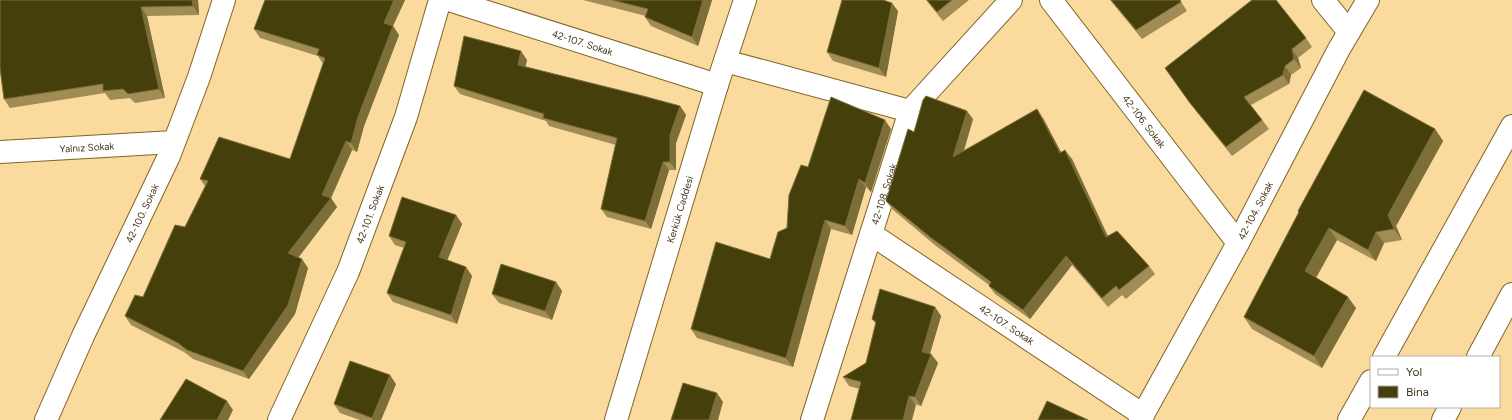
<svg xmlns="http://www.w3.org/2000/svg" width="1512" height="420" font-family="Figtree,sans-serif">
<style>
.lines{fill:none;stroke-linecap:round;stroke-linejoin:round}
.minor-casing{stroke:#806428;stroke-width:24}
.minor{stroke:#fff;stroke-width:22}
.wall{fill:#a08c54}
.shaded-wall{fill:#7b6e38}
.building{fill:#453f0c;stroke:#7b6e38}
.labels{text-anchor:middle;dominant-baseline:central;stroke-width:4;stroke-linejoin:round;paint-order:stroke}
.street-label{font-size:10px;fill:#44371e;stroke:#fff}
</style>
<rect width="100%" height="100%" fill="#fada9d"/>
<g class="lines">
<g class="minor-casing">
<g id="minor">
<path id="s1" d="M449 0 717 85"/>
<path id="s2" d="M1051 0 1238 243"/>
<path d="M1323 0 1349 32"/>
<path d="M725 61 910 111"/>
<path id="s3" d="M0 152 174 142"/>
<path id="s4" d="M871 234 1143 415"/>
<path d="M1384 357 1512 126"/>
<path d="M1478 357 1512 294"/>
<path id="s5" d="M46 420 83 336 169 156 199 77 224 0"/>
<path id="s6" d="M279 420 348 272 406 117 440 0"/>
<path id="s7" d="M616 420 717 85 745 0"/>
<path id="s8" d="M812 420 910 111 1011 0"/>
<path id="s9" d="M1140 420 1238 243 1339 49 1368 0"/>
<path d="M1349 420 1371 381"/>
<path d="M1443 420 1450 407"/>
</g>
</g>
<use href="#minor" class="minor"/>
</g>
<path class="wall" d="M0 0H198L199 15 147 16 165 98 135 103 130 98 110 100 105 93 10 108 4 99Z
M265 0H405L393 26 399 35 364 126 357 152 352 150 331 198 337 207 298 257 308 268 295 314 249 379 193 359 184 352 131 325 125 316 143 297 185 227 205 186 200 179 290 159 323 64 318 56 260 38 254 29Z
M583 0H712L698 46 651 26 645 17 646 16Z
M926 0H969L943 21Z
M1110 0H1180L1187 11 1142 39Z
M898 11 886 77 833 61 827 52Z
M1306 38 1312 47 1298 58 1301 68 1291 75 1289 84 1251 105 1269 129 1232 156 1196 111 1165 68Z
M527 60 525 67 680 106 686 115 676 143V170H669L651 229 607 217 601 209 616 145 549 126 546 121 460 94 454 86Z
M1043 118 1061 152 1072 159 1108 236 1149 266 1155 274 1126 299 1122 295 1108 307 1072 265 1030 319 995 294 989 286V285L936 246 892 209 886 201 914 132 973 119 964 151Z
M891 129 871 192 866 187 852 235 831 229 793 367 697 338 691 329 770 259 787 228Z
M1435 129 1443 141 1396 226 1402 240 1384 243 1376 261 1337 240 1316 278 1356 308 1322 368 1252 329 1244 317 1299 212 1298 211Z
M456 215 462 224 447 260 466 267 472 276 457 324 393 302 387 293 404 248 395 245 389 236Z
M556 282 562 291 552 320 499 303 492 294Z
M935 307 941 316 930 354H931L938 363 921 406 849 386 843 377 866 363 876 324 872 319Z
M396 384 381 420H360L340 413 334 404Z"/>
<path class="shaded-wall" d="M192 0H198L199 15 193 6Z
M394 0H405L390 32 384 23Z
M703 0H712L698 46 692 37Z
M892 3 898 11 886 77 879 68Z
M141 7 147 16 165 98 159 89Z
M393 26 399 35 364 126 357 152 351 143 358 117Z
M1292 49 1298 58 1301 68 1294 59Z
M521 51 527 60 524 74 518 65Z
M1285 66 1291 75 1289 84 1283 75Z
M680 106 686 115 676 143V170L670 162V135Z
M1037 109 1043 118 1066 162 1060 153Z
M967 111 973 119 959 166 953 157Z
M885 120 891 129 871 192 865 183Z
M1435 129 1443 141 1396 226 1402 240 1394 229 1388 215Z
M346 141 352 150 331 198 337 207 295 262 288 253 322 195Z
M1065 150 1072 159 1112 246 1106 237Z
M663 162 669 170 651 229 645 221Z
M859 179 866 187 852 235 845 226Z
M456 215 462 224 445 266 439 257Z
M825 220 831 229 793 367 786 358Z
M1329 228 1337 240 1313 283 1305 271Z
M1376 232 1384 243 1376 261 1368 250Z
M1066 256 1072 265 1030 319 1023 310Z
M302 259 308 268 295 314 249 379 243 371Z
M466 267 472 276 457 324 451 315Z
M556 282 562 291 552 320 545 311Z
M1348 297 1356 308 1322 368 1314 356Z
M935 307 941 316 928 360 922 352Z
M931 354 938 363 921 406 915 397Z
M390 375 396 384 381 420H373L372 418Z
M717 393 723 402 718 420H709Z
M909 396 916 405 912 420H903Z
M227 401 233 410 228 420H217Z"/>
<path class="building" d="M0 0H192L193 6 141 7 159 89 128 94 123 89 103 91V84L4 99 0 68Z
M265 0H394L384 23 393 26 358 117 351 143 346 141 322 195 331 198 288 253 302 259 288 305 243 371 187 350 178 343 125 316 135 295 143 297 175 225 185 227 208 181 200 179 219 137 290 159 325 58 317 55 319 49 254 29Z
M612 0H703L692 37 645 17 648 9Z
M842 0H883L892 3 879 68 827 52Z
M927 0H952L937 12Z
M1111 0H1180L1181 2 1136 30Z
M1252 0H1276L1306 38 1292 49 1294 59 1285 66 1283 75 1244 97 1262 120 1226 147 1190 103 1165 68Z
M464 36 521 51 518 65 643 96 680 106 670 135V162H663L645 221 601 209 617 138 543 118 544 114 454 86Z
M1364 90 1435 129 1388 215 1394 229 1376 232 1368 250 1329 228 1305 271 1348 297 1314 356 1244 317 1299 212 1298 211Z
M926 96 967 111 953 157 1037 109 1060 153 1065 150 1106 237 1117 231 1149 266 1119 290 1116 286 1102 298 1066 256 1023 310 989 286 991 282 930 237 886 201 908 129 914 132 923 100Z
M831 97 885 120 865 183 859 179 845 226 825 220 786 358 691 329 716 242 770 259 778 232 787 228 789 195 801 165 808 167Z
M402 197 456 215 439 257 466 267 451 315 387 293 406 242 389 236Z
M501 264 556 282 545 311 492 294Z
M880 289 935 307 922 352 931 354 915 397 909 396 903 420H851L861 382 843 377 866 363 876 322 872 319Z
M350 361 390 375 372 418 334 404Z
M186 379 227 401 217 420H160Z
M683 383 717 393 709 420H671Z
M1047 401 1088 420H1038Z"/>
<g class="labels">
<g class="street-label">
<text stroke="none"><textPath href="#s1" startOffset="140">42-107. Sokak</textPath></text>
<text stroke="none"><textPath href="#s2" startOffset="153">42-106. Sokak</textPath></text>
<text stroke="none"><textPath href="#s3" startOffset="87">Yalnız Sokak</textPath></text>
<text stroke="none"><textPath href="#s8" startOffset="237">42-108. Sokak</textPath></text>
<text stroke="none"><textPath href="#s7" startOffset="220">Kerkük Caddesi</textPath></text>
<text stroke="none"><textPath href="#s9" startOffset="239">42-104. Sokak</textPath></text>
<text stroke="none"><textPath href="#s5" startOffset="228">42-100. Sokak</textPath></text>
<text stroke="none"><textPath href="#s6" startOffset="225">42-101. Sokak</textPath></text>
<text stroke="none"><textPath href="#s4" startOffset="163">42-107. Sokak</textPath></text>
</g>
</g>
<rect x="1370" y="356" width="130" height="52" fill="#ffffff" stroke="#b4afa5"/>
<rect x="1378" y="369" width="20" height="6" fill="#ffffff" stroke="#b4afa5"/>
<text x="1406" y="376" font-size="12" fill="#44371e">Yol</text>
<rect x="1378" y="386" width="20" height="12" fill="#453f0c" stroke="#b4afa5"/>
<text x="1406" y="396" font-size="12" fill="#44371e">Bina</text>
</svg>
